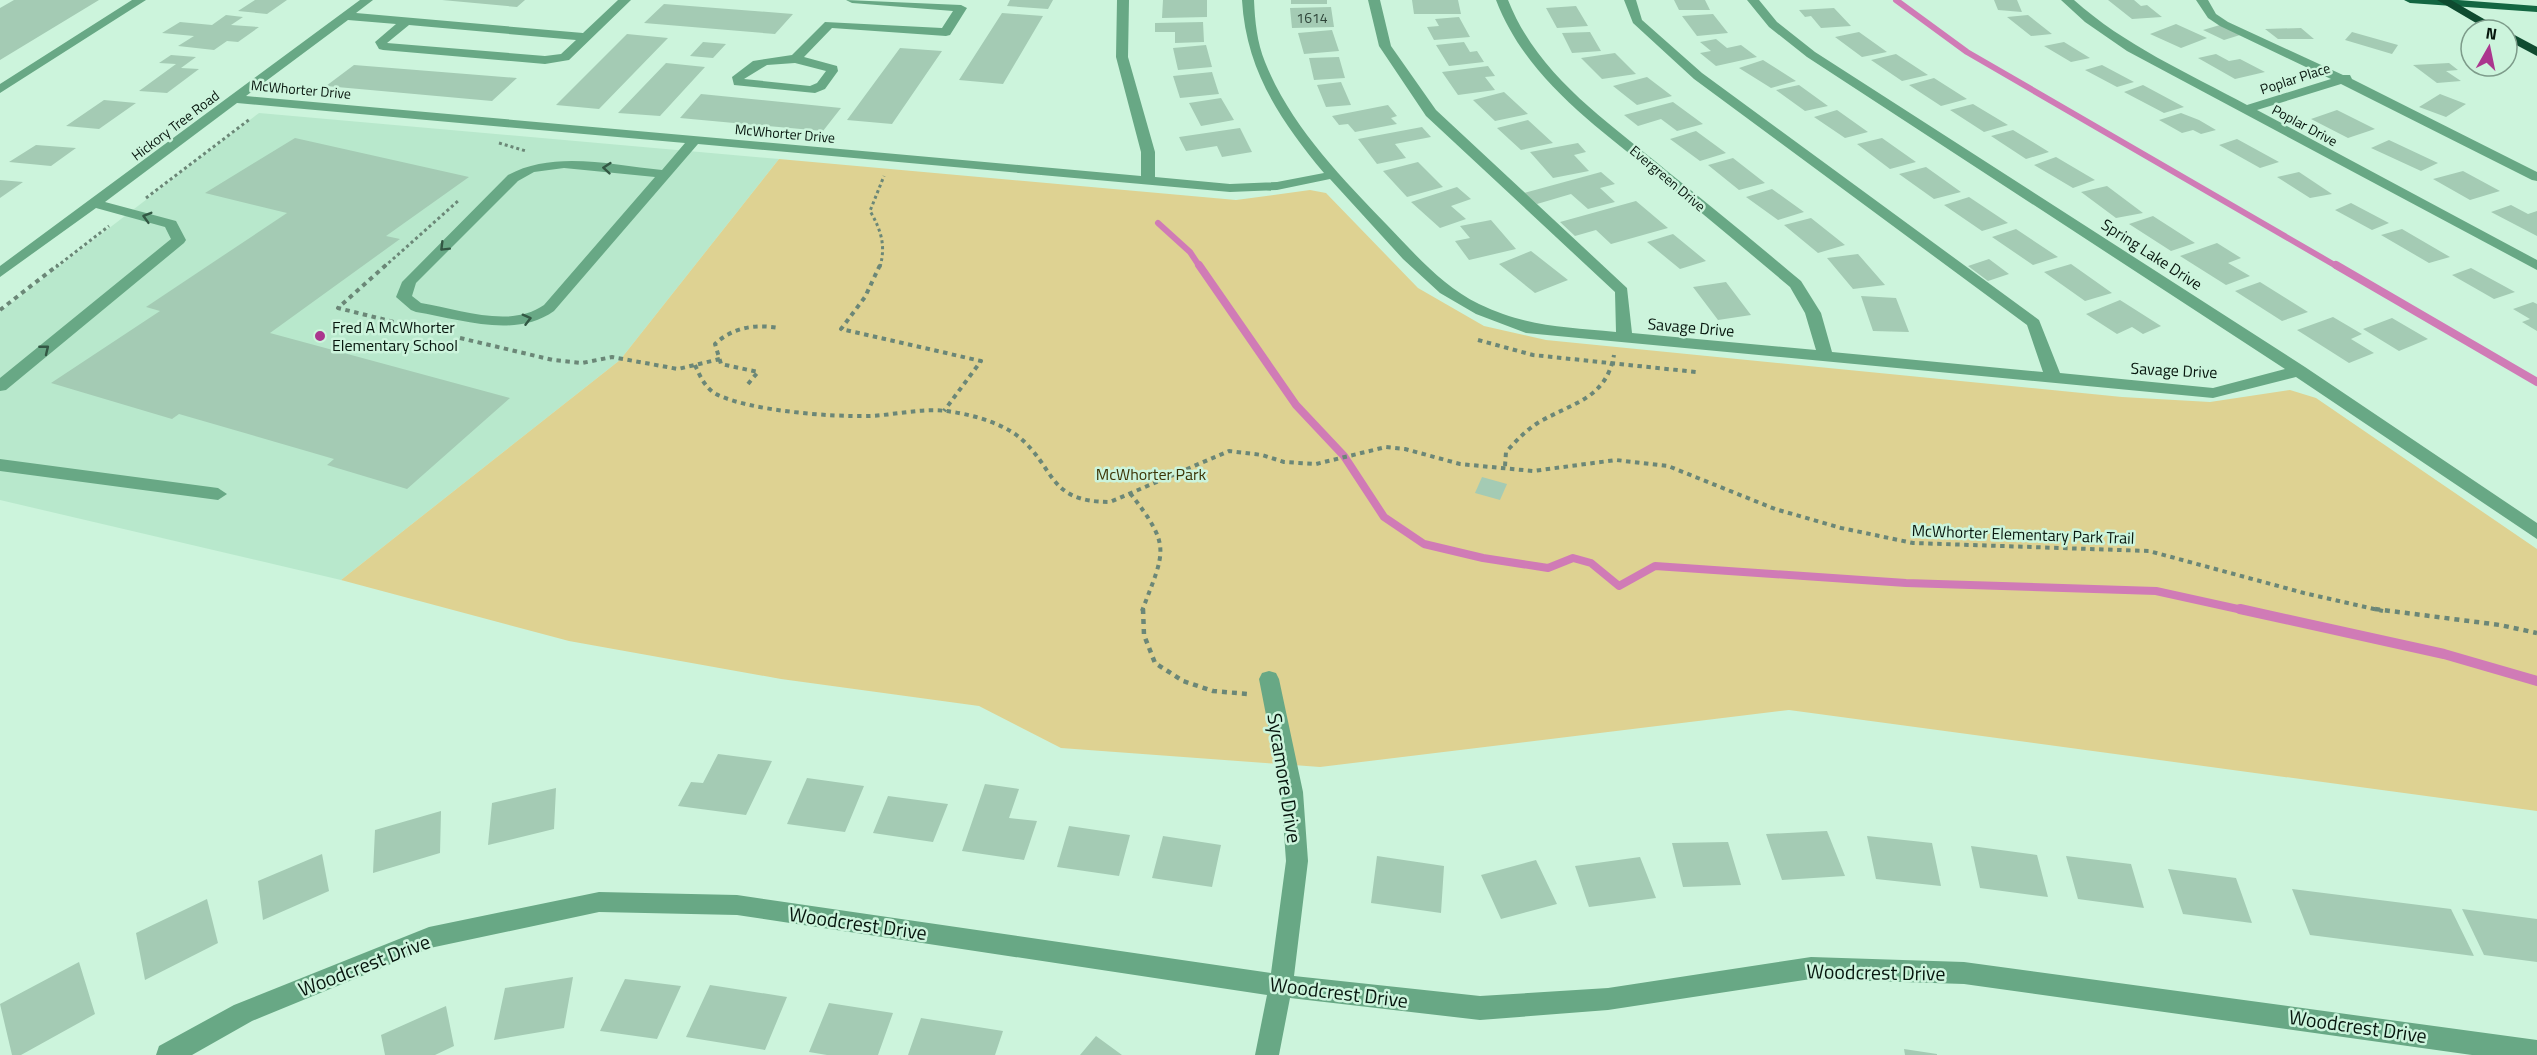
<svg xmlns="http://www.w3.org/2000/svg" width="2537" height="1055" font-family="'Titillium Web',sans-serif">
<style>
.built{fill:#b8e8cc}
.green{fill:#ded292}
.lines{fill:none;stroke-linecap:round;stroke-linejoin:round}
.stream-far2{stroke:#d07bb6;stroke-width:6}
.stream-far1{stroke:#d07bb6;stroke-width:8}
.stream{stroke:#d07bb6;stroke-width:10}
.building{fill:#a4cbb4}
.path-far2{stroke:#6b8777;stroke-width:3;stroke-dasharray:3 3;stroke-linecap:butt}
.path-far1{stroke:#6b8777;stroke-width:4;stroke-dasharray:4.5 4.5;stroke-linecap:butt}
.path{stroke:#6b8777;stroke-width:4.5;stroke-dasharray:5 5;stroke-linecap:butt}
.minor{fill:#68a885;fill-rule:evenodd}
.major{fill:#136642;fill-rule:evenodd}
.highway{fill:#0f4b30;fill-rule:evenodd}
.oneway{stroke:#335844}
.poi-dot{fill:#ab368e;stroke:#ccf4dc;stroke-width:2}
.labels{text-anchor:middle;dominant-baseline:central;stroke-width:5;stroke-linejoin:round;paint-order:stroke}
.number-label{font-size:14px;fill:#2e4338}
.far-street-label{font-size:14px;fill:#07160e;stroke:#ccf4dc}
.street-label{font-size:16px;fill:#07160e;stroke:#ccf4dc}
.poi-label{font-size:16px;fill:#07160e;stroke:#ccf4dc;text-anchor:start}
.park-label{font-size:16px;fill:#3c3405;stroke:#ccf4dc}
.near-street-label{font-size:20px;fill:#07160e;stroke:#ccf4dc}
</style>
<rect width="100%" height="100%" fill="#ccf4dc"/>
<path class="built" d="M259 113 779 159 620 360 341 580 0 500V312Z"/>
<path class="green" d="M779 159 1236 200 1310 190 1326 193 1418 288 1484 326 1546 340 2122 397 2210 402 2290 390 2316 398 2537 549V811L1789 710 1320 767 1061 748 979 706 781 679 569 641 341 580 620 360Z"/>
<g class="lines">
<path class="stream-far2" d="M1896 0 1967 52 2338 267
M1158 223 1190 252 1200 267"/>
<path class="stream-far1" d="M1199 265 1296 405 1344 456 1384 517 1424 544 1483 558 1548 568 1573 558 1591 563 1619 586 1655 566 1906 583 2156 591 2247 611
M2336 265 2537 382"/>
<path class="stream" d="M2240 609 2444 654 2537 681"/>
</g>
<path class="building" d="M14 0H99L0 60V8Z
M255 0H287L267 14 238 11Z
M442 0H525L517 7Z
M1010 0H1053L1048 9 1007 6Z
M1163 0H1207V17L1162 18Z
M1291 0H1327V4H1291Z
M1412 0H1458L1461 14H1414Z
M1674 0H1705L1710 10H1679Z
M1994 0H2017L2022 12 1998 10Z
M2108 0H2134L2141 6 2147 5 2162 17 2132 19Z
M664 4 793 14 775 34 644 23Z
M1576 6 1588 26 1557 28 1546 8Z
M1331 7 1334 27 1292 28 1290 8Z
M1834 8 1851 26 1821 28 1811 16 1805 17 1799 10Z
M1002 13 1043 16 1003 84 959 80Z
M1713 14 1728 33 1697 36 1682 16Z
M226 15 243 17 231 25 259 27 238 42 227 41 214 50 178 46 194 36 162 33 180 22 212 25Z
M2028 15 2052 34 2031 36 2007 17Z
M1459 17 1470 37 1434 40 1427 27 1439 26 1435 19Z
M1203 22 1204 42 1175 43V32H1155V23Z
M2176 24 2207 38 2181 48 2150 34Z
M2220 25 2240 35 2224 40 2203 30Z
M2301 28 2314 39H2278L2265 29Z
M1332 30 1339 51 1304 54 1298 33Z
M1590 32 1601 51 1572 53 1562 33Z
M1859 32 1887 52 1862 57 1835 37Z
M2352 32 2398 45 2392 54 2345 40Z
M627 34 668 38 599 109 556 105Z
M1716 39 1727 48 1741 45 1757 57 1716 66 1700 53 1711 51 1700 42Z
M703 42 726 44 713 58 690 56Z
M1464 42 1470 52 1477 51 1484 62 1449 66 1436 45Z
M2064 42 2090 58 2071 62 2044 46Z
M1206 45 1212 67 1178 70 1173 48Z
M900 48 942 51 892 124 847 120Z
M1615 53 1636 74 1602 79 1581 58Z
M1896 54 1928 75 1902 81 1871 60Z
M2216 54 2229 61 2240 59 2265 72 2235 79 2198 58Z
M171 55 196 57 181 68 199 69 167 93 139 91 176 64 159 63Z
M1339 57 1345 78 1314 80 1309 58Z
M1763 60 1796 81 1771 88 1739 68Z
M666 63 705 67 660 116 618 113Z
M2449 63 2458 70 2446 71 2461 81 2437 83 2413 65Z
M354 65 517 78 492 101 326 86Z
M2102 65 2134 82 2117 87 2085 70Z
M1488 66 1495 76 1485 77 1495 90 1458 95 1442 72Z
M1212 72 1219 94 1180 98 1173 76Z
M1647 77 1672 96 1637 105 1613 86Z
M1934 78 1967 99 1941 106 1909 85Z
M1341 82 1351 105 1326 107 1317 85Z
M1799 85 1828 106 1805 111 1776 90Z
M2143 85 2184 107 2164 113 2124 92Z
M1504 92 1528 114 1495 121 1473 100Z
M701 94 841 108 823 131 680 118Z
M2440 94 2466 104 2446 117 2419 107Z
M1221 98 1234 120 1201 126 1189 103Z
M104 100 136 103 99 129 66 126Z
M1673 102 1703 124 1677 131 1661 119 1638 126 1624 115Z
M1973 104 2008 125 1984 132 1950 110Z
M1388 105 1397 116 1391 118 1397 124 1355 132 1348 124 1339 125 1332 116Z
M1837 110 1868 132 1845 138 1814 117Z
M2337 110 2375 129 2348 138 2311 119Z
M2181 113 2199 120 2216 130 2201 134 2193 130 2182 133 2159 120Z
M1528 120 1553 143 1521 150 1497 128Z
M1422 127 1431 137 1395 144 1406 158 1377 164 1358 139Z
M1240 128 1252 152 1222 157 1217 146 1186 151 1179 137Z
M2013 130 2049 152 2026 159 1991 136Z
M1696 131 1726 153 1700 161 1670 139Z
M295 138 469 177 386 236 400 239 270 333 510 398 407 489 327 465 334 459 179 414 172 419 51 383 160 311 146 307 287 213 205 193Z
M1882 138 1916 162 1890 169 1857 144Z
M2237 139 2279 162 2260 168 2219 145Z
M2389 140 2438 163 2421 171 2371 148Z
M1578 143 1586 152 1574 155 1589 171 1553 178 1530 152Z
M36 145 76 148 51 166 9 162Z
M2056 157 2095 180 2073 188 2034 165Z
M1733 158 1765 183 1739 190 1708 165Z
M1418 162 1443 187 1407 197 1383 171Z
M1926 167 1961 192 1934 199 1899 174Z
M2463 171 2500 191 2470 200 2433 179Z
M1601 172 1615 184 1600 188 1615 202 1588 209 1571 194 1537 204 1524 193Z
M2299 172 2332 194 2310 198 2277 177Z
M0 180 23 182 0 198Z
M2107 186 2143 213 2116 218 2081 192Z
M1457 187 1471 199 1451 206 1466 219 1440 228 1411 202Z
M1772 189 1804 212 1778 220 1746 197Z
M1969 197 2008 223 1982 231 1944 205Z
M1636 201 1668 228 1611 244 1596 230 1575 236 1560 222Z
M2351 203 2389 223 2372 230 2335 210Z
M2511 205 2528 214 2537 211V236L2491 212Z
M2153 216 2195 243 2171 251 2129 224Z
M1811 218 1845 245 1818 253 1784 225Z
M1491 220 1516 249 1469 260 1455 241 1470 238 1460 226Z
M2016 229 2058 257 2033 265 1992 237Z
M2402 229 2450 257 2429 263 2381 235Z
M1673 234 1706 261 1680 269 1647 242Z
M2217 243 2241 258 2228 263 2250 276 2226 285 2180 256Z
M1531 251 1568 280 1535 293 1499 264Z
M1858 254 1885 285 1853 289 1827 258Z
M1989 259 2009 274 1988 281 1968 266Z
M2071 264 2112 293 2085 301 2044 272Z
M2471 268 2515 292 2494 299 2452 275Z
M1726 282 1751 315 1718 320 1693 287Z
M2260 282 2308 312 2282 321 2235 291Z
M1861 296 1896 298 1909 332 1873 331Z
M2120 300 2161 326 2143 334 2132 327 2117 334 2086 314Z
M2533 302 2537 304V331L2522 322 2530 319 2513 309Z
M2333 317 2362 334 2351 339 2374 353 2349 363 2297 330Z
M2392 318 2428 339 2399 351 2363 329Z
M1482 477 1507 484 1500 500 1475 493Z
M718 754 772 761 746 815 678 806 691 782 703 783Z
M807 778 864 786 845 832 787 824Z
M985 784 1019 789 1009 818 1037 821 1024 860 962 851Z
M556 788 554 829 488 845 492 803Z
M888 796 948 804 933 842 873 833Z
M441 811 440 853 373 873 375 830Z
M1069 826 1130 835 1119 876 1057 867Z
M1827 831 1845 876 1782 880 1766 834Z
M1163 836 1221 845 1212 887 1152 878Z
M1867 836 1932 843 1941 886 1876 879Z
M1728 842 1741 885 1683 887 1672 843Z
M1971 846 2037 855 2048 897 1980 888Z
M322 854 329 891 263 920 258 881Z
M1377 856 1444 866 1441 913 1371 903Z
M2066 856 2131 864 2144 908 2078 899Z
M1640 857 1656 898 1589 907 1575 866Z
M1536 860 1557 904 1501 919 1481 875Z
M2168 869 2236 878 2252 923 2183 914Z
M2292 889 2451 909 2474 956 2310 935Z
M207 899 218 943 145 980 136 933Z
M2462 909 2537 919V962L2484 955Z
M79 962 95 1014 21 1055H12L0 1004Z
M573 977 564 1028 494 1040 505 988Z
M625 979 681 986 657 1039 600 1031Z
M710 985 787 997 765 1050 686 1037Z
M829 1003 893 1013 878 1055H827L809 1052Z
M446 1006 454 1046 435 1055H385L381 1035Z
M921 1018 1003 1031 995 1055H908Z
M1096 1036 1122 1055H1080Z
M1904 1049 1937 1054V1055H1905Z"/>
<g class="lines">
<path class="path-far2" d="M499 143 526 151
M146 198 250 119
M56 267 109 226
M384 267 459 200
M880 267C886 245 881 230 870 211L884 176"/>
<path class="path-far1" d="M386 265 338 308 406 325
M880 265 865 297 841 329 981 361 944 411
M0 310 58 265
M460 338 553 360 582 363 612 357 678 369 720 359
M1478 340 1533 355 1696 372
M695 365C700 376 705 388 716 394 749 411 832 417 869 416 895 415 921 408 946 411 970 414 1000 422 1019 437 1056 468 1047 502 1110 502L1229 451 1262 455 1284 462 1316 464 1386 447 1405 449 1460 464 1533 471 1616 460 1668 466 1775 509 1841 528 1913 543 2149 551 2304 593 2383 611
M748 384 758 372 721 364 715 344C733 327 755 324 779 328
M1505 466 1506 452C1517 440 1527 429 1541 421 1575 402 1606 398 1614 355
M1130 493C1172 547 1165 550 1142 611"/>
<path class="path" d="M1143 609 1144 635 1155 663 1183 681 1213 691 1248 694
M2375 609 2500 625 2537 633"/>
<path class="minor" d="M132 0H146L0 93V84Z
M360 0H373L356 13 583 33 618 0H631L569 60 545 64 383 50 379 49 375 42 396 24 348 20 246 96 1141 176V152L1116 57 1117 0H1129L1128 57 1155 152V177L1230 184 1277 182 1324 173C1280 120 1246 70 1242 0H1254C1255 22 1257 42 1265 62 1290 125 1341 177 1387 225 1415 254 1442 286 1479 304 1527 327 1565 327 1616 332L1615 292 1426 116 1379 46 1368 0H1380L1391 46 1436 110 1627 288 1632 333 1816 350 1805 313 1790 287C1746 250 1701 212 1657 176 1594 124 1526 78 1496 0H1508C1538 76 1606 120 1667 171 1712 207 1757 244 1801 281L1821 313 1832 352 2043 372 2027 325 1694 79 1633 23 1624 0H1636L1642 20 1702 73 2039 320 2060 373 2213 388 2285 369 1807 57 1769 27 1747 0H1759L1777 22 1815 52 2305 367 2537 523V539L2296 377 2213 398 1526 333 1476 314 1440 293 1403 259 1330 179 1277 190 1230 192 698 144 554 311C515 339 460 319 416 312L411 310 396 297 402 282 508 175C554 150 612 165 662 170L685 143 237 103 105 202 176 221 186 240 184 243 6 390 0 391V378L171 239 165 227 96 208 0 277V266ZM409 25 576 40 561 54 545 56 387 43ZM564 168 655 177 544 305C510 329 459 309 421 303L412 296 416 283 518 181 534 172Z
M846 0 961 5 967 8 950 35 946 36 832 28 804 57 837 66 838 71 825 89 815 93 734 85 732 77 753 61 792 55 825 22 942 28 953 11 852 3ZM795 63 826 71 817 83 810 86 744 79 767 65Z
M2061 0H2074C2124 45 2188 73 2247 105L2331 79 2220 26 2208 18 2196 0H2208L2216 14 2228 22 2343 75H2350L2352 79 2537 172V181L2532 180 2341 84 2257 110 2537 260V270L2127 51 2085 22Z
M0 459 218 488 227 494 218 500 0 471Z
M1269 671 1276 673 1279 679 1303 792 1308 861 1294 976 1480 996 1608 988 1811 957 1964 962 2537 1040V1055H2472L1964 984 1811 979 1608 1010 1480 1020 1290 998 1279 1055H1255L1267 995 737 915 599 912 430 948 252 1021 192 1055H156L159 1046 234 1005 429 927 599 892 737 895 1271 973 1286 861 1281 792 1259 679 1262 673Z"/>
<path class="major" d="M2404 0H2458L2537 6V12L2410 3Z"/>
<path class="highway" d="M2437 0H2451L2503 30H2488Z
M2507 31 2537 47V56L2507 40Z"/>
</g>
<defs><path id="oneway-chevron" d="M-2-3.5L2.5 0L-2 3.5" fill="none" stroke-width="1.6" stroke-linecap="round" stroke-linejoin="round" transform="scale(1.5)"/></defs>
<g class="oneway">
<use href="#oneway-chevron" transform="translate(607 168) rotate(-175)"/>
<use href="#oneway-chevron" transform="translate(147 217) rotate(-164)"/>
<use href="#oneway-chevron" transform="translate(444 247) rotate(135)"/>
<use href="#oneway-chevron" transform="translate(527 319) rotate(-15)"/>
<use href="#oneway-chevron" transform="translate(45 349) rotate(-39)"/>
</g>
<circle class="poi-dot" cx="320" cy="336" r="6"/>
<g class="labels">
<g class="number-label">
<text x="1312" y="17">1614</text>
</g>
<g class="far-street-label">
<text transform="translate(2295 78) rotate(-18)">Poplar Place</text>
<text transform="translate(301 89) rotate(5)">McWhorter Drive</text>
<text transform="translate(175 125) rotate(-37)">Hickory Tree Road</text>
<text transform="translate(2305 125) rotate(28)">Poplar Drive</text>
<text transform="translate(785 133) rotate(5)">McWhorter Drive</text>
<text transform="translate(1668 178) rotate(40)">Evergreen Drive</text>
</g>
<g class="street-label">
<text transform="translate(2152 254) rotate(33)">Spring Lake Drive</text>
<text transform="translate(1691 327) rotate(5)">Savage Drive</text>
<text transform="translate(2174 370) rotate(3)">Savage Drive</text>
<text transform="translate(2023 534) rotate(2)">McWhorter Elementary Park Trail</text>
</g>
<g class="poi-label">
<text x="332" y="327">Fred A McWhorter<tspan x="332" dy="18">Elementary School</tspan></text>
</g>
<g class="park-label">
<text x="1151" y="474">McWhorter Park</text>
</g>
<g class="near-street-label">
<text transform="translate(1285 778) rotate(81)">Sycamore Drive</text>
<text transform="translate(858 923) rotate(8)">Woodcrest Drive</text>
<text transform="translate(364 965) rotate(-21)">Woodcrest Drive</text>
<text transform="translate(1876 972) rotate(1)">Woodcrest Drive</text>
<text transform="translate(1339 992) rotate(7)">Woodcrest Drive</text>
<text transform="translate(2358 1026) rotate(8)">Woodcrest Drive</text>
</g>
</g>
<g transform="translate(2489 48) rotate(9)"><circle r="28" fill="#ccf4dc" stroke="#7d9b8a" stroke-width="1.5"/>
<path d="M0-4.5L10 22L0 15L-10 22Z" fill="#ab368e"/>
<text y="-9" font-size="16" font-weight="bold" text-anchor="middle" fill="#07160e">N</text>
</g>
</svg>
